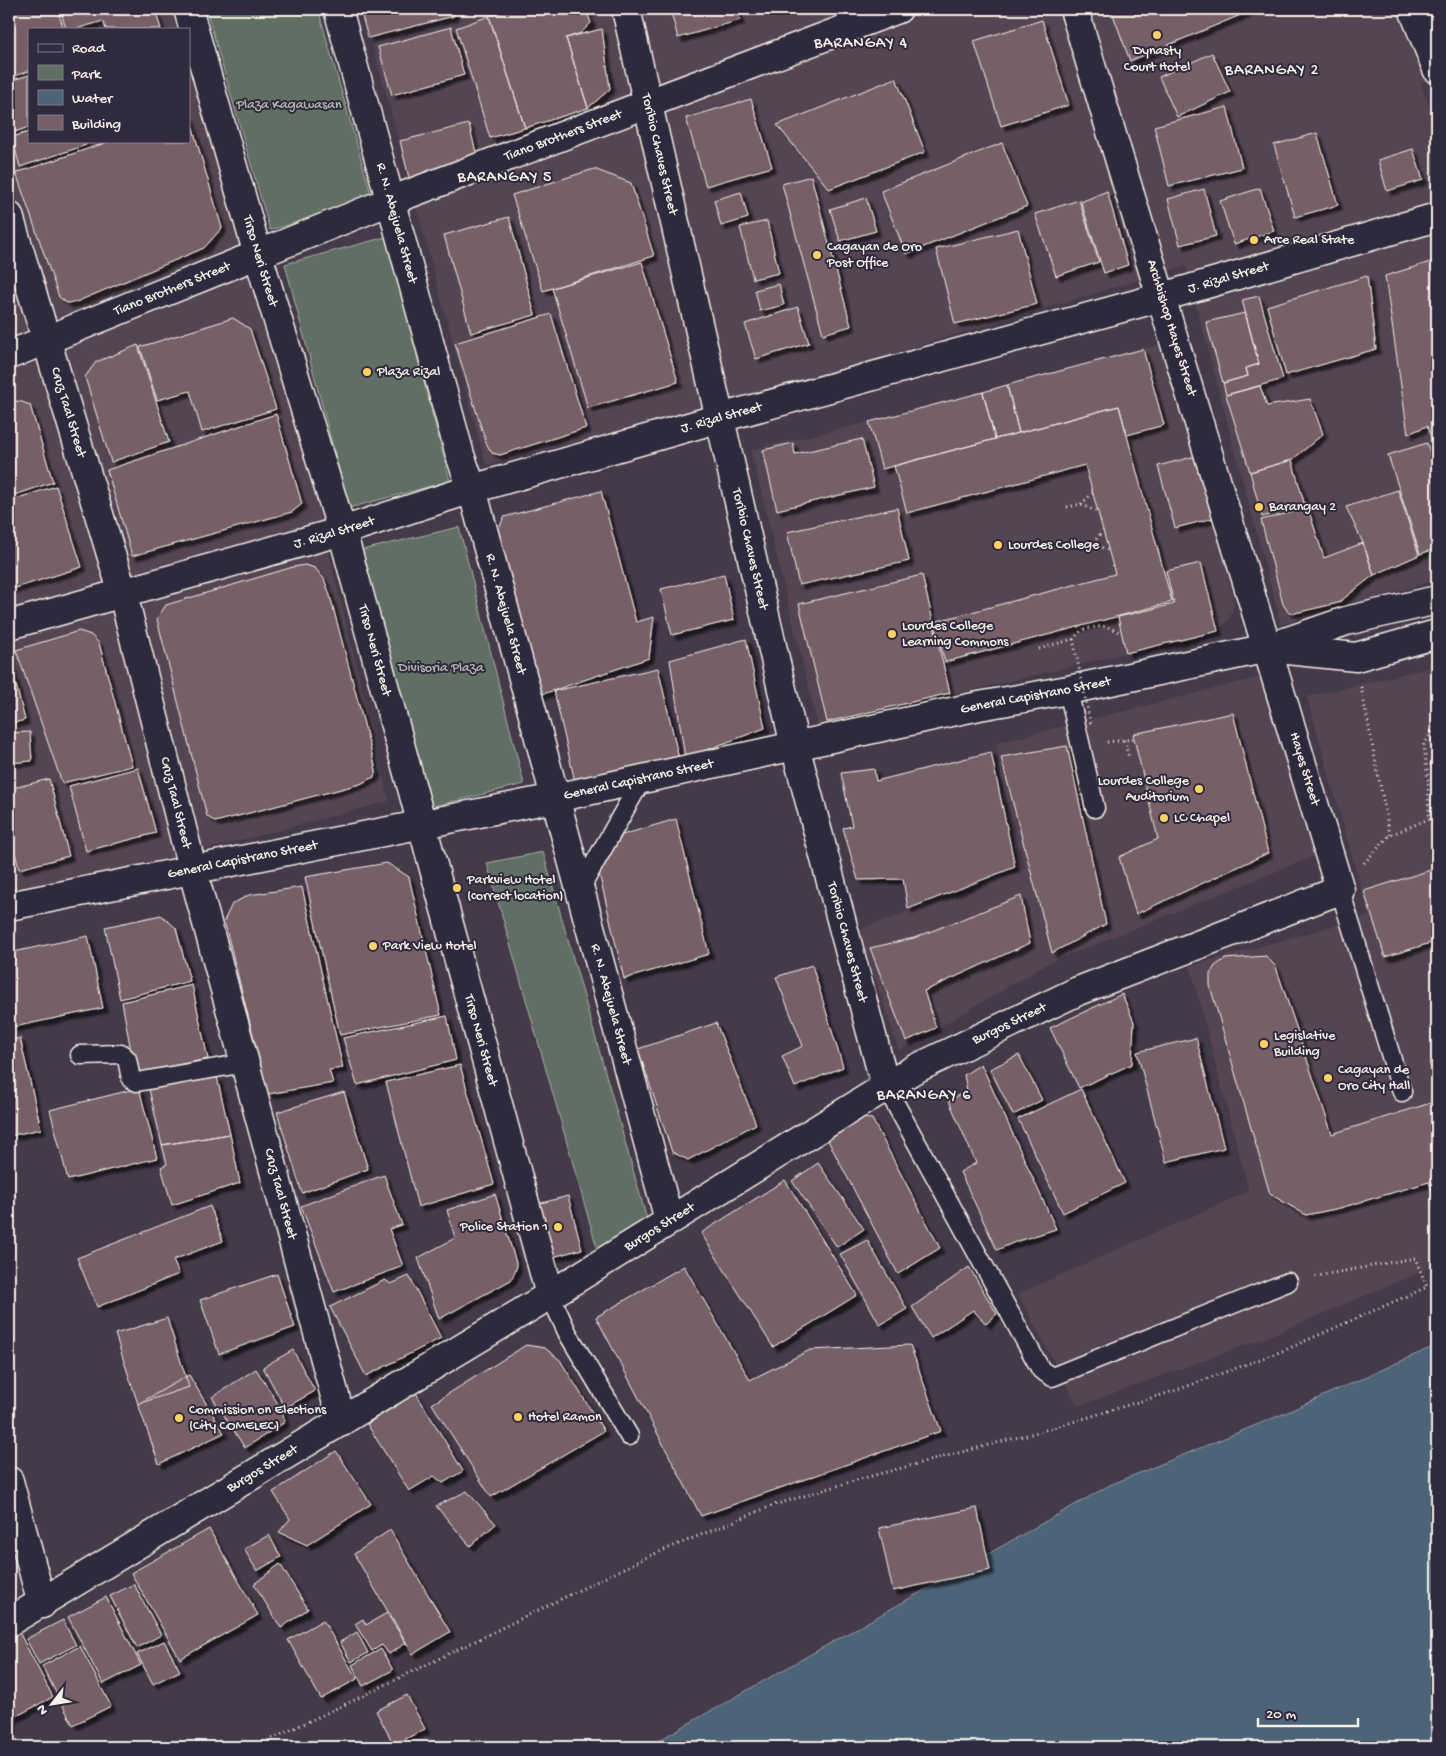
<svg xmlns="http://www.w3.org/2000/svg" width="1446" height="1756" font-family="'Gochi Hand',sans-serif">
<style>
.built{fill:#544553}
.green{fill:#616e63;stroke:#aab0a6}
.water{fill:#4d6378;stroke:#909ca5}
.building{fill:#775f67;stroke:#f4f1e8;filter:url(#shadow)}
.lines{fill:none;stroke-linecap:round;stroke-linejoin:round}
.lane-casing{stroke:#f4f1e8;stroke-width:21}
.street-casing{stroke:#f4f1e8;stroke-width:31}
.secondary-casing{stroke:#f4f1e8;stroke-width:31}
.path{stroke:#f4f1e8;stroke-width:3;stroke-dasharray:1 4;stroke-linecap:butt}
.lane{stroke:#2f2a3d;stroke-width:18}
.street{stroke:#2f2a3d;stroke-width:28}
.secondary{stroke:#2f2a3d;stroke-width:28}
.path-bridge{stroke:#f4f1e8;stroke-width:3;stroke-dasharray:1 4;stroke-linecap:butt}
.poi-dot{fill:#ffd166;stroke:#2f2a3d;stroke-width:2}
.labels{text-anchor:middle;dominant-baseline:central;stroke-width:4;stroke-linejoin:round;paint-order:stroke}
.poi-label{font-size:14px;fill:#f4f1e8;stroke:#2f2a3d;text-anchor:start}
.park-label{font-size:14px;fill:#b2b6ac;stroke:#2f2a3d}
.street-label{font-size:14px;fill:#f4f1e8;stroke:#2f2a3d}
.quarter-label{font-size:16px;letter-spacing:1px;fill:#f4f1e8;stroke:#2f2a3d}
</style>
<defs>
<filter id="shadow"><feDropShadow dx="4.5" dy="4.5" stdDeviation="1" flood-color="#0009"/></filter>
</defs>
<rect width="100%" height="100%" fill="#453a4a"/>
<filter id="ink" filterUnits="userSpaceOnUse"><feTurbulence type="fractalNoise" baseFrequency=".02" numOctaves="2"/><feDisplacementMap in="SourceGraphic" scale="10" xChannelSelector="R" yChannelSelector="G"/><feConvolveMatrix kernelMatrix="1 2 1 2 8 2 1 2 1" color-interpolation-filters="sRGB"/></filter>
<g filter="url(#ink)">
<path class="built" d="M9 9H175L181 29H29V141H189V54L249 248 318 508 389 801 226 844 9 895Z
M363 9H1437V77L1421 83 1437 131V580L1281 625 1186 266 700 411 486 465Z
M1162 344 1228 572 1234 605 1229 619 1218 631 818 727 751 450 869 422Z
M1437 666V1278L1432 1267 1268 1337 1078 1406 1018 1294 1249 1191 1190 966 1369 916 1307 697Z
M1261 677 1317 855 1048 963 899 1051 859 930 1025 868 1002 780 996 743Z"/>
<path class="green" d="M206 9H318L373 201 270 230Z
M386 237 450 481 349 508 285 264Z
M459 527 524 784 423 809 358 551Z
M543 852 648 1223 597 1248 487 863Z"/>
<path class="water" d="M1437 1345V1747H647L1110 1485 1283 1414Z"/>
<path class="building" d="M9 9H57L64 29H29V71L9 78Z
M60 9H155L161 29H106L103 21 76 29H66Z
M360 9H453L454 16 368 38Z
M513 9H586L591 23 581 33 566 38 588 108 525 128 489 16Z
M670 9H737L740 20 678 38Z
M1111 9H1255L1130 61Z
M489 16 525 128 490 138 456 28Z
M1042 20 1069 105 1001 126 974 41Z
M451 27 464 75 392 95 378 47Z
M602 29 610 89 588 108 566 38Z
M1212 53 1230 92 1177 117 1159 77Z
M29 75V127L9 134V81Z
M896 78 925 152 829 189 777 125Z
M751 99 772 167 706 186 686 118Z
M1227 107 1242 168 1169 186 1154 126Z
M189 115 222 228 204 248 76 302 67 303 59 297 16 173 111 141H189Z
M469 124 478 161 409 178 400 141Z
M29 132V141H85L86 145 20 167 12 137Z
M1317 133 1338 205 1295 217 1274 145Z
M1002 143 1027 206 906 254 881 191Z
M1413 149 1423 180 1387 191 1378 160Z
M594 169 631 183 654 256 543 291 512 195Z
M811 176 851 326 823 334 782 184Z
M1260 188 1274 231 1234 244 1220 201Z
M1204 189 1216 236 1180 245 1168 199Z
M1107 191 1128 265 1104 273 1081 202Z
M741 192 748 218 721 226 714 200Z
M866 198 876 231 840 241 830 209Z
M1079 200 1099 262 1056 276 1035 214Z
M509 217 535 315 471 333 444 235Z
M767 221 779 273 753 279 740 227Z
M1018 229 1037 304 955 324 936 249Z
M1437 260V454L1427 426 1408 434 1385 276Z
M642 262 678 382 588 408 552 288Z
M1367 276 1376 349 1286 375 1267 306Z
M779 284 784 305 760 311 755 290Z
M1259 296 1283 379 1226 395 1223 383 1248 376 1246 368 1259 364 1242 300Z
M798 307 809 343 756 359 745 324Z
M1245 313 1259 364 1246 368 1248 376 1223 383 1206 322Z
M551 314 586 428 500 455 492 453 486 443 455 343Z
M233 318 250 329 276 409 202 432 190 391 157 400 140 347Z
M138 345 169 442 111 462 85 377 96 362Z
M1143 349 1164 425 1127 435 1119 406 1019 433 1007 385Z
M1007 385 1019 433 995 439 983 392Z
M1260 386 1267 406 1310 399 1323 434 1292 460 1250 472 1226 395Z
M983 392 995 439 882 469 869 422Z
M19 401 30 405 53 482 9 497V402Z
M1119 406 1172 602 945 662 934 622 1115 574 1085 465 907 513 894 466Z
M276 414 302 504 292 512 132 556 107 470Z
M862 439 874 487 777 510 763 450 793 443 795 454Z
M1427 443 1437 475V548L1420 554 1388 455Z
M1196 456 1214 518 1175 528 1158 466Z
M1292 460 1305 506 1262 517 1250 472Z
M56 486 82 567 9 590V501Z
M1398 490 1419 555 1374 575 1363 543 1346 507Z
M601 491 636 622 654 617 649 658 540 695 497 533 504 517Z
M897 508 909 561 799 585 787 532Z
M1308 508 1324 558 1363 543 1374 575 1338 603 1295 613 1288 612 1283 604 1261 520Z
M1201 563 1218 631 1126 653 1118 617 1174 604 1166 571Z
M305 565 315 568 324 579 329 592 374 762 376 771 374 777 360 784 215 822 207 816 157 619 166 605 293 567Z
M724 574 734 620 672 635 661 589Z
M922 575 950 693 827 722 799 604Z
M79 631 91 635 99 643 132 766 62 783 16 650Z
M746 639 765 728 685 758 670 660Z
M9 658 25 720 9 724Z
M658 668 679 759 575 782 554 691Z
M1233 713 1268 853 1136 914 1119 857 1158 839 1133 734Z
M30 732 32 761 9 763V733Z
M1067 746 1106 924 1052 953 1001 757Z
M1437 751V769L1430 765Z
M991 752 1015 867 908 909 903 879 858 880 843 828 852 826 841 773 874 769 876 781Z
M138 768 156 833 86 851 69 786Z
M49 779 69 856 19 869 9 829V789Z
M676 819 709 954 624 979 599 873 622 835Z
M387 863 409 877 441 1015 340 1035 305 877Z
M1437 868V941L1385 957 1364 891Z
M302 887 343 1068 329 1070 333 1083 268 1094 224 921 232 904 249 895Z
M1021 896 1030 943 924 991 936 1028 906 1041 870 948 914 938Z
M161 915 176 928 190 981 120 999 105 927Z
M88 936 103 1008 9 1028V953Z
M1266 956 1276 967 1332 1134 1437 1101V1204L1429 1182 1340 1208 1306 1215 1270 1194 1210 986V974L1215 966 1225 959Z
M812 965 843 1067 795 1087 782 1056 803 1046 776 977Z
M192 985 208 1059 135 1073 122 1002Z
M1122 994 1134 1022 1132 1064 1079 1088 1050 1028Z
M447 1016 456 1060 357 1085 343 1038Z
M716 1023 756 1124 688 1160 672 1152 638 1049Z
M20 1038 41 1129 9 1136V1041Z
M1196 1038 1224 1148 1166 1162 1137 1052Z
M1019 1055 1042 1100 1013 1115 990 1069Z
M1437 1060V1088L1429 1062Z
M981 1064 1056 1229 1015 1242 997 1250 960 1172 976 1163 949 1101 967 1090 964 1075Z
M460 1065 494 1184 418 1207 386 1082Z
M217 1077 230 1134 162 1145 149 1089Z
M139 1088 157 1158 68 1180 50 1110Z
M1081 1089 1125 1183 1063 1213 1018 1119Z
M344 1092 368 1169 302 1193 277 1112Z
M846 1117 872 1119 940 1248 898 1274 823 1131Z
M230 1134 240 1183 172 1205 161 1167 167 1164 162 1145Z
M818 1163 864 1229 837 1247 792 1181Z
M384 1175 402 1225 389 1229 403 1266 334 1292 301 1206Z
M785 1180 857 1295 773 1347 701 1233Z
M495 1194 517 1266 514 1274 511 1280 439 1319 418 1258 455 1238 447 1210Z
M568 1196 582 1249 549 1258 534 1205Z
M210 1206 223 1241 173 1260 179 1274 97 1307 77 1258Z
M867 1240 907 1309 880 1325 840 1254Z
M684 1266 750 1380 810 1350 910 1345 941 1431 701 1516 596 1317Z
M969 1267 997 1314 986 1324 973 1310 931 1338 912 1307Z
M277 1274 295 1327 219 1354 200 1300Z
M409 1276 441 1338 366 1376 330 1307 385 1280 391 1284Z
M167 1318 189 1387 138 1404 115 1334Z
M526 1345 545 1348 560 1360 604 1431 491 1497 432 1404Z
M293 1350 315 1391 285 1408 263 1367Z
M256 1369 282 1410 285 1422 245 1448 212 1397Z
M189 1375 224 1433 159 1464 138 1404Z
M416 1393 463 1471 443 1483 434 1476 409 1491 367 1424Z
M336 1451 371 1504 307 1545 279 1532 290 1519 273 1492Z
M467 1491 496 1524 470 1546 436 1506Z
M977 1508 990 1570 893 1591 879 1528Z
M209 1529 258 1615 180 1659 131 1573Z
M390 1530 450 1632 413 1654 354 1554Z
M269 1535 281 1557 257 1571 244 1549Z
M280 1564 308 1609 281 1628 254 1584Z
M134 1584 161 1635 137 1648 110 1596Z
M9 1586 19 1610 9 1615Z
M106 1597 141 1665 103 1684 68 1617Z
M387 1613 406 1643 389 1654 382 1645 372 1651 355 1624 363 1619 366 1625Z
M63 1620 76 1645 39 1664 26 1639Z
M323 1620 357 1679 321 1699 288 1640Z
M19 1632 53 1697 9 1720V1637Z
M357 1632 368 1653 351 1662 340 1642Z
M164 1641 180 1671 153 1684 137 1654Z
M80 1646 111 1706 73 1725 42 1666Z
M381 1649 393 1670 363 1686 352 1665Z
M407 1695 425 1729 394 1745 376 1711Z"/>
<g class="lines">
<g class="lane-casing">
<path id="lane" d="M1068 690 1095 808
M580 889 642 779
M1340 890 1402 1092
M80 1055 122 1054 127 1059 131 1079 137 1082 245 1063
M885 1085 1041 1370 1052 1377 1288 1282
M550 1295 568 1334 629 1436"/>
</g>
<g class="street-casing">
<g id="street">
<path id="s1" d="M626 9 795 746 885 1085"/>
<path id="s2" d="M9 216 123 594 192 868 342 1422"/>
<path id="s3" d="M9 625 342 531 472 489 720 418 1162 297 1437 217"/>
<path d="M9 1481 42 1604"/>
</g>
</g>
<g class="secondary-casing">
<g id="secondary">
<path id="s4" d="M188 9 258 255 342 531 550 1295"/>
<path id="s5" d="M338 9 460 455 472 489 669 1220"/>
<path d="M1413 9 1437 69"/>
<path id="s6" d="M9 355 390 201 898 9"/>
<path d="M1277 649 1356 657 1437 634"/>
<path id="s7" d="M9 906 555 798 979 706 1068 690 1268 648 1346 621 1437 600"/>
<path id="s8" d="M9 1622 550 1295 913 1070 1078 991 1340 890 1074 9"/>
</g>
</g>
<path class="path" d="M1081 504 1093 493
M1067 507 1081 504 1099 513
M1093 543 1109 551
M1078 544 1093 543 1103 531
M1039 649 1073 639 1082 630 1095 627 1106 626 1121 633
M1361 687 1390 835
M1437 723 1424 745 1428 780 1429 819 1437 838
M1124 740 1129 758
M1107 742 1134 739
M1364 863 1390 835 1429 819
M254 1747 348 1703 647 1557 774 1505 860 1479 1053 1428 1174 1391 1285 1350 1427 1287 1415 1258 1312 1277"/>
<use href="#lane" class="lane"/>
<use href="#street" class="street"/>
<use href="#secondary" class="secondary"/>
<path class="path-bridge" d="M1073 639 1091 726"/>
</g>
</g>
<g class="poi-dot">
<circle cx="1157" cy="35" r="5"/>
<circle cx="1254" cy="240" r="5"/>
<circle cx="817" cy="255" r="5"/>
<circle cx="367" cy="372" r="5"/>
<circle cx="1259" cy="507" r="5"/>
<circle cx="998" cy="545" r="5"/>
<circle cx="892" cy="634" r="5"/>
<circle cx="1199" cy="789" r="5"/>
<circle cx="1164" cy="818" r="5"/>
<circle cx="457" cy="888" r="5"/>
<circle cx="373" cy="946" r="5"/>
<circle cx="1264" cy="1044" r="5"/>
<circle cx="1328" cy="1078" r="5"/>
<circle cx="558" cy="1227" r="5"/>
<circle cx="518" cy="1417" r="5"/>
<circle cx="179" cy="1418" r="5"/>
</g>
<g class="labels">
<g class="poi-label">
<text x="1157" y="51" text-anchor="middle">Dynasty<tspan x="1157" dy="16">Court Hotel</tspan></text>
<text x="1264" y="240">Arce Real State</text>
<text x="827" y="247">Cagayan de Oro<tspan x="827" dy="16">Post Office</tspan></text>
<text x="377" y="372">Plaza Rizal</text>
<text x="1269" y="507">Barangay 2</text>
<text x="1008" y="545">Lourdes College</text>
<text x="902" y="626">Lourdes College<tspan x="902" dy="16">Learning Commons</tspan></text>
<text x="1189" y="781" text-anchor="end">Lourdes College<tspan x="1189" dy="16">Auditorium</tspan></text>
<text x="1174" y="818">LC Chapel</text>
<text x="467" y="880">Parkview Hotel<tspan x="467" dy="16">(correct location)</tspan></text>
<text x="383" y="946">Park View Hotel</text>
<text x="1274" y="1036">Legislative<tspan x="1274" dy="16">Building</tspan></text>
<text x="1338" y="1070">Cagayan de<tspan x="1338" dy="16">Oro City Hall</tspan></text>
<text x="548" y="1227" text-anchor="end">Police Station 1</text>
<text x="189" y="1410">Commission on Elections<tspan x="189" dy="16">(City COMELEC)</tspan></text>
<text x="528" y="1417">Hotel Ramon</text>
</g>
<g class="park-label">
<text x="289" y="105">Plaza Kagawasan</text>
<text x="441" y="668">Divisoria Plaza</text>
</g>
<g class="street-label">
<text stroke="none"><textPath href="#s6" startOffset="596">Tiano Brothers Street</textPath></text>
<text stroke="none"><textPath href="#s1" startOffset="149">Toribio Chaves Street</textPath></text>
<text stroke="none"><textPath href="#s5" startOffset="222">R. N. Abejuela Street</textPath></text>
<text stroke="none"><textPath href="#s4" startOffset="262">Tirso Neri Street</textPath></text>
<text stroke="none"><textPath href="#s3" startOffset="1268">J. Rizal Street</textPath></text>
<text stroke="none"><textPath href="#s6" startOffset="176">Tiano Brothers Street</textPath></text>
<text transform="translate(1171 328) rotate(73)">Archbishop Hayes Street</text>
<text stroke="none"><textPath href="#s2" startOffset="205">Cruz Taal Street</textPath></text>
<text stroke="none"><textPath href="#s3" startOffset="742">J. Rizal Street</textPath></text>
<text stroke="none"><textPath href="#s3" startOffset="338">J. Rizal Street</textPath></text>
<text stroke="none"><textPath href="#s1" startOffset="554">Toribio Chaves Street</textPath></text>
<text stroke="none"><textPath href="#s5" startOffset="628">R. N. Abejuela Street</textPath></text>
<text stroke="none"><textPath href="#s4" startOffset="668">Tirso Neri Street</textPath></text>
<text stroke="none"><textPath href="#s7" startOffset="1048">General Capistrano Street</textPath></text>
<text transform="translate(1304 769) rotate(73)">Hayes Street</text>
<text stroke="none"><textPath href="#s7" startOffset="642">General Capistrano Street</textPath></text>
<text stroke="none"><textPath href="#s2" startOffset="610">Cruz Taal Street</textPath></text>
<text stroke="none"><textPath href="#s7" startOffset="238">General Capistrano Street</textPath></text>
<text stroke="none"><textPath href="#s1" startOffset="959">Toribio Chaves Street</textPath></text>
<text stroke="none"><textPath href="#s5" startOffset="1032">R. N. Abejuela Street</textPath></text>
<text stroke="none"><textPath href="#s8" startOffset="1166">Burgos Street</textPath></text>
<text stroke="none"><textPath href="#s4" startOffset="1072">Tirso Neri Street</textPath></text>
<text stroke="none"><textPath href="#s2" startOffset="1015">Cruz Taal Street</textPath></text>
<text stroke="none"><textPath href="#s8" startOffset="761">Burgos Street</textPath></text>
<text stroke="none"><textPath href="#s8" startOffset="296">Burgos Street</textPath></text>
</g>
<g class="quarter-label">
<text x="861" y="44">BARANGAY 4</text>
<text x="1272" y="71">BARANGAY 2</text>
<text x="505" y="178">BARANGAY 5</text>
<text x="924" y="1096">BARANGAY 6</text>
</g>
</g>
<rect width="1446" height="1756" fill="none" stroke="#2f2a3d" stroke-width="30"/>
<rect x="15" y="15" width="1416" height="1726" fill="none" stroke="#f4f1e8" stroke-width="2" filter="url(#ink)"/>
<rect x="28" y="28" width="162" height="115" fill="#2f2a3d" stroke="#7e7a81"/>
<rect x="38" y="44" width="25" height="8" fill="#2f2a3d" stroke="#7e7a81"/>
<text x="72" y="52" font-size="15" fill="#f4f1e8">Road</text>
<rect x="38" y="65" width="25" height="15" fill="#616e63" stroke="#7e7a81"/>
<text x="72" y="78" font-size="15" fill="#f4f1e8">Park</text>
<rect x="38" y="90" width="25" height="15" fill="#4d6378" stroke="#7e7a81"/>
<text x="72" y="102" font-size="15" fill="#f4f1e8">Water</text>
<rect x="38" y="115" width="25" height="15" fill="#775f67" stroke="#7e7a81"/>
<text x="72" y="128" font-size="15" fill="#f4f1e8">Building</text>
<g transform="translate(52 1704) rotate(239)" stroke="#2f2a3d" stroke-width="4" paint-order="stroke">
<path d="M0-4L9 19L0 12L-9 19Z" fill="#f4f1e8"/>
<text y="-8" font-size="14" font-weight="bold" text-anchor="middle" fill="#f4f1e8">N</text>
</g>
<path d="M1258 1718v8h100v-8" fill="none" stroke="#f4f1e8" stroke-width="2.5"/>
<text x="1266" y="1718" font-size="15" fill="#f4f1e8" stroke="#2f2a3d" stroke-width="4" paint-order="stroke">20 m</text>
</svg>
